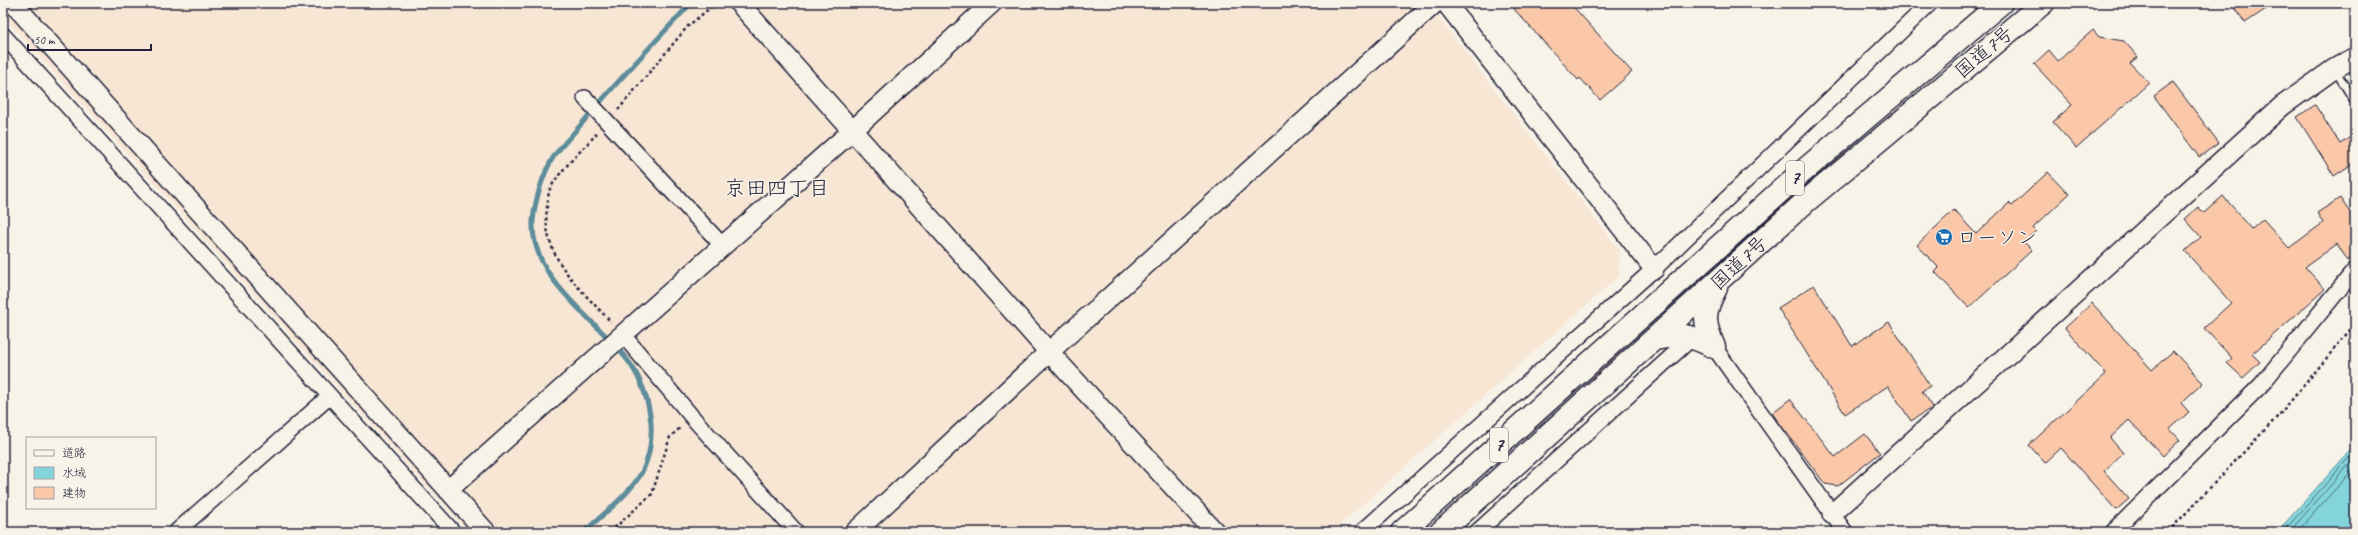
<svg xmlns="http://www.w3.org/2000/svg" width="2358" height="535" font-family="Caveat,'Klee One',sans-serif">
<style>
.built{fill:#f8e6d5}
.water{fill:#84d5db;stroke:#5d8d9b}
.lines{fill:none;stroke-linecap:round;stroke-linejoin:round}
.shore{stroke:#496a7b;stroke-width:1}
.stream{stroke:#5d8d9b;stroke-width:5}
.building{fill:#fac8a9;stroke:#22223b}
.service-casing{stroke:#22223b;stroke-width:10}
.minor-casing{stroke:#22223b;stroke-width:18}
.tertiary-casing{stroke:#22223b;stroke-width:22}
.trunk-casing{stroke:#22223b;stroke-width:25}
.path{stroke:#22223b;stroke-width:2.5;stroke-dasharray:3 3;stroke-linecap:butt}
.service{stroke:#f7f3e8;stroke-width:7}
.minor{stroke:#f7f3e8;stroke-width:15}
.tertiary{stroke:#f7f3e8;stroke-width:19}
.trunk{stroke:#f7f3e8;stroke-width:22}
.labels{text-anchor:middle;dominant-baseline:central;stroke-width:3;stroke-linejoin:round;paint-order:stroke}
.shield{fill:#f7f3e8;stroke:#62616f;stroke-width:1}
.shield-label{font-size:19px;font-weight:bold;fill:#22223b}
.street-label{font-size:20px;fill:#22223b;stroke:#f7f3e8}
.poi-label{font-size:20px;fill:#22223b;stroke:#f7f3e8;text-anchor:start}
.neighbourhood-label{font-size:21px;fill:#22223b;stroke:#f7f3e8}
</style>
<rect width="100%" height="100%" fill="#f7f3e8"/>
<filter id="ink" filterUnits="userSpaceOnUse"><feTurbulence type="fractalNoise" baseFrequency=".025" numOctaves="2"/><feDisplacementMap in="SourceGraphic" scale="8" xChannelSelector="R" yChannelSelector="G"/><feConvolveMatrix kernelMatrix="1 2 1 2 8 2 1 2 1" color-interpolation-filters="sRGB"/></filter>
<g filter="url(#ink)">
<path class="built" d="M3 3H1427L1620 250 1619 276 1332 532H468L3 16Z"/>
<path class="water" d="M2355 445V532H2277Z"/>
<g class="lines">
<path class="shore" d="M2283 532 2355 451
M2289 532 2355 458
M2297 532 2355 467"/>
<path class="stream" d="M584 532C602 515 625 498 639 477 649 461 652 442 651 423 649 403 643 383 631 365 601 321 530 282 533 221 535 200 543 173 554 156 563 144 574 133 584 121 618 80 655 42 691 3"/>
</g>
<path class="building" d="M1521 3H1570L1632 72 1600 100 1580 78 1578 80 1514 9Z
M2232 3H2275L2245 23Z
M2093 30 2099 37 2124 41 2138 57 2130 63 2149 83 2076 148 2053 122 2072 105 2034 64 2049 50 2058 61Z
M2173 82 2219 143 2199 157 2154 96Z
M2315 105 2340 144 2355 134V162L2334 176 2297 117Z
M2048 172 2069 194 2033 228 2036 231 2024 242 2032 250 1969 308 1935 272 1939 268 1917 245 1954 210 1976 234 2009 203 2012 206Z
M2223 196 2252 229 2263 219 2289 248 2323 223 2317 213 2340 198 2355 220V252L2348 261 2337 244 2305 267 2325 289 2252 354 2260 362 2243 378 2227 363 2232 358 2204 328 2231 303 2185 251 2201 237 2185 219 2198 207 2204 213Z
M1814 285 1852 346 1889 322 1930 386 1922 391 1933 407 1911 421 1888 386 1845 414 1778 308Z
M2092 303 2152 370 2173 351 2203 383 2181 403 2189 412 2170 429 2180 440 2163 456 2129 420 2110 438 2123 453 2104 471 2129 499 2116 510 2061 448 2045 463 2029 445 2106 374 2065 328Z
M1790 399 1835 457 1865 434 1880 453 1838 486 1825 484 1772 413Z"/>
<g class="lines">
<g class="service-casing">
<path id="service" d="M2335 70 2355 102"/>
</g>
<g class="minor-casing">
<path id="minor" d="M3 35 453 532
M585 98 722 245
M623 335 693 418 796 532
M1714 347 1845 532
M176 532 330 396
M1362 532 1654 269 1930 3
M1477 532 1693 337
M2113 532 2261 385 2355 270"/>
</g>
<g class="tertiary-casing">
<path id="tertiary" d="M13 3 486 532
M739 3 1049 352 1215 532
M1446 3 1654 269
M448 490 852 131 992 3
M1832 514 2282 106 2334 69 2355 57
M855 532 1049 352 1435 3"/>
</g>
<g class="trunk-casing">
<path id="trunk" d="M1655 339C1682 334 1689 334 1714 347
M1714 347C1703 321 1703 313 1716 288
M1402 532 1787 185 2001 3
M1441 532 1804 203 2043 3"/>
</g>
<path class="path" d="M618 110 688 26 716 3
M597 133C582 151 561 168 550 189 548 194 548 201 547 207 541 258 580 288 611 322
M610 532 652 494 670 437 681 427
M2168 532 2280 414 2355 324"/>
<use href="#service" class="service"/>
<use href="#minor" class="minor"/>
<use href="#tertiary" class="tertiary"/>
<use href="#trunk" class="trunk"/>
</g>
</g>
<defs>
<g id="supermarket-disc" transform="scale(0.9)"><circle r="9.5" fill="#1f6fb2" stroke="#f7f3e8"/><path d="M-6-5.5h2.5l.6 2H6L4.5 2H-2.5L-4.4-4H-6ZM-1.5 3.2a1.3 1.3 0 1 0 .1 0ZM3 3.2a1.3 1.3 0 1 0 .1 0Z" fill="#fff"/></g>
</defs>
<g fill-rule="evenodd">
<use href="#supermarket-disc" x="1944" y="237"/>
</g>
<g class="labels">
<g class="shield">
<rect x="1786" y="161" width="18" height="34" rx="3"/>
<rect x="1490" y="428" width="18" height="34" rx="3"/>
</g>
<g class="shield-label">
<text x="1795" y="178">7</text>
<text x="1499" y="445">7</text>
</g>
<g class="street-label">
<text transform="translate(1984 52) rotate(-40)">国道7号</text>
<text transform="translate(1739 263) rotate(-43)">国道7号</text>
</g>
<g class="poi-label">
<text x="1957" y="237">ローソン</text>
</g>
<g class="neighbourhood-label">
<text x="777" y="188">京田四丁目</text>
</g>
</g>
<rect width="2358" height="535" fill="none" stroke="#f7f3e8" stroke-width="16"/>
<rect x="8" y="8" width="2342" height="519" fill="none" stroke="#22223b" stroke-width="1.5" filter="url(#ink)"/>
<rect x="26" y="437" width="130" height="72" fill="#f7f3e8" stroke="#a29fa3"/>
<rect x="34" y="450" width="20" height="6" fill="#f7f3e8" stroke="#a29fa3"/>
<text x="62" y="457" font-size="12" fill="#22223b">道路</text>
<rect x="34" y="467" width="20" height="12" fill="#84d5db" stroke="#a29fa3"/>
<text x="62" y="477" font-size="12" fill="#22223b">水域</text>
<rect x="34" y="487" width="20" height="12" fill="#fac8a9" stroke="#a29fa3"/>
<text x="62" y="497" font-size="12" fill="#22223b">建物</text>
<path d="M28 44v6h123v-6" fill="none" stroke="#22223b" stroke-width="2"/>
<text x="34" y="44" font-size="12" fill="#22223b" stroke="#f7f3e8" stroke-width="3" paint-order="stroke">50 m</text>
</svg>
